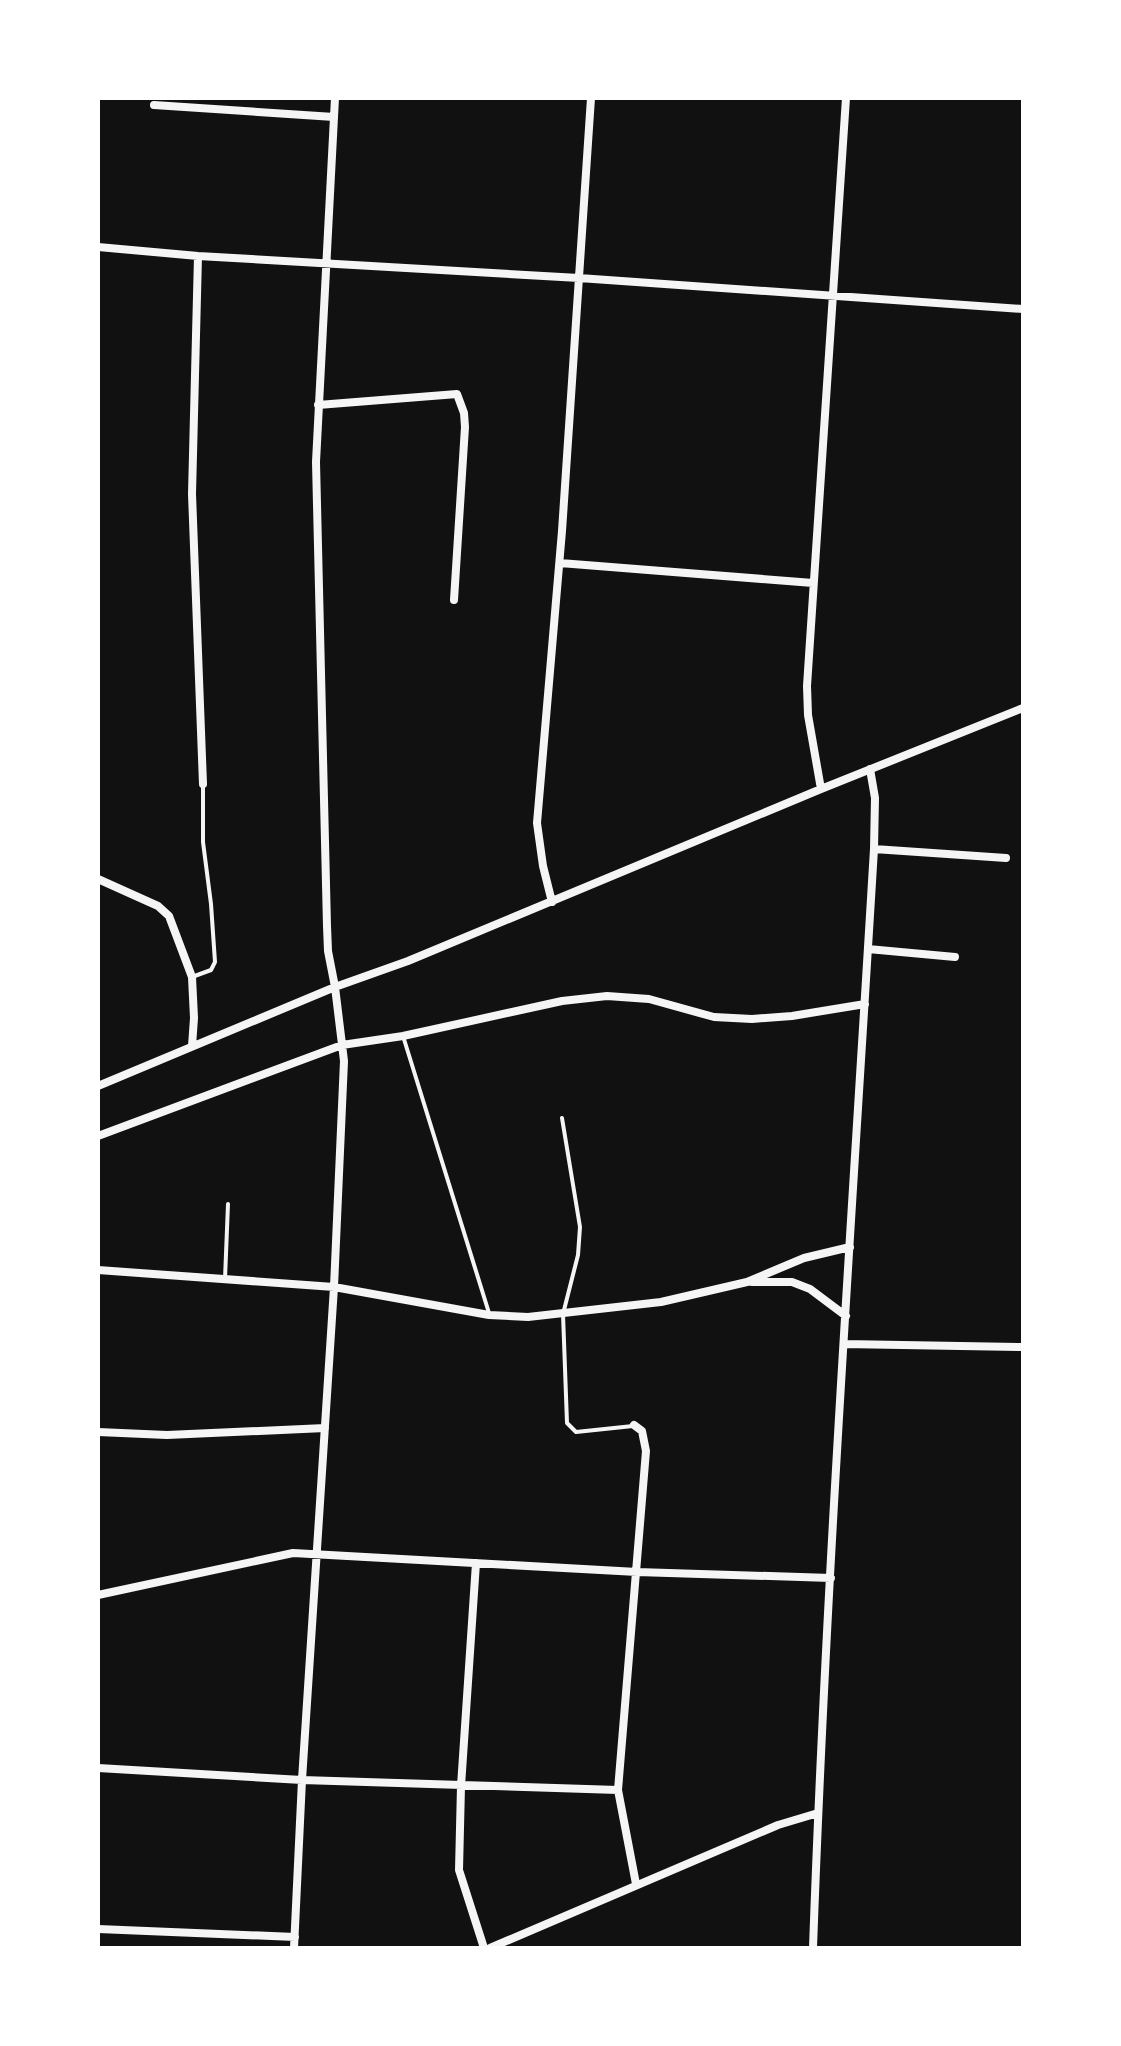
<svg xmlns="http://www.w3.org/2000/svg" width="1121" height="2046" font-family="'IBM Plex Sans',sans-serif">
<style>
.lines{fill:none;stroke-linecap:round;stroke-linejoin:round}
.service{stroke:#f5f5f5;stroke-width:4}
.minor{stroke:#f5f5f5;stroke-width:8}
</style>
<rect width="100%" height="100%" fill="#111"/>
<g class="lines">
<path class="service" d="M192 977 211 970 215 962 211 904 203 842V784
M403 1036 489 1313
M562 1118 580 1227 578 1255 563 1314 567 1423 576 1432 633 1426
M225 1279 228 1204"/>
<path class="minor" d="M154 105 334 117
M98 247 198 256 579 278 1023 309
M198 256 192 494 203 784
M318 405 457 394 464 413 465 427 454 600
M560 563 813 583
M821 789 808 715 807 686 846 98
M874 849 1006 858
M98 879 158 906 169 916 192 977 194 1018 192 1046
M552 902 543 866 537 823 562 531 591 98
M868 949 955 957
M98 1086 335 987 408 961 821 789 1023 708
M98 1136 342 1045 403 1036 562 1001 607 996 649 999 714 1017 752 1019 792 1016 865 1004
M98 1270 334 1287 489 1315 528 1317 661 1302 747 1282 804 1258 850 1247
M752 1282H792L810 1289 846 1316
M844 1344 1023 1347
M634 1425 642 1431 646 1451 618 1790 636 1884
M98 1432 167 1435 325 1428
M476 1563 461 1786 459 1870 484 1948
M98 1595 293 1553 637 1572 831 1578
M98 1768 302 1780 618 1790
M98 1929 295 1937
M294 1948 302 1780 334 1287 344 1061 335 987 328 951 327 926 316 462 335 98
M490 1948 778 1825 818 1813
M813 1948C826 1581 852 1215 874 849L875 798 870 769"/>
</g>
<rect width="1121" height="2046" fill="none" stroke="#ffffff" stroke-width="200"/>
</svg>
